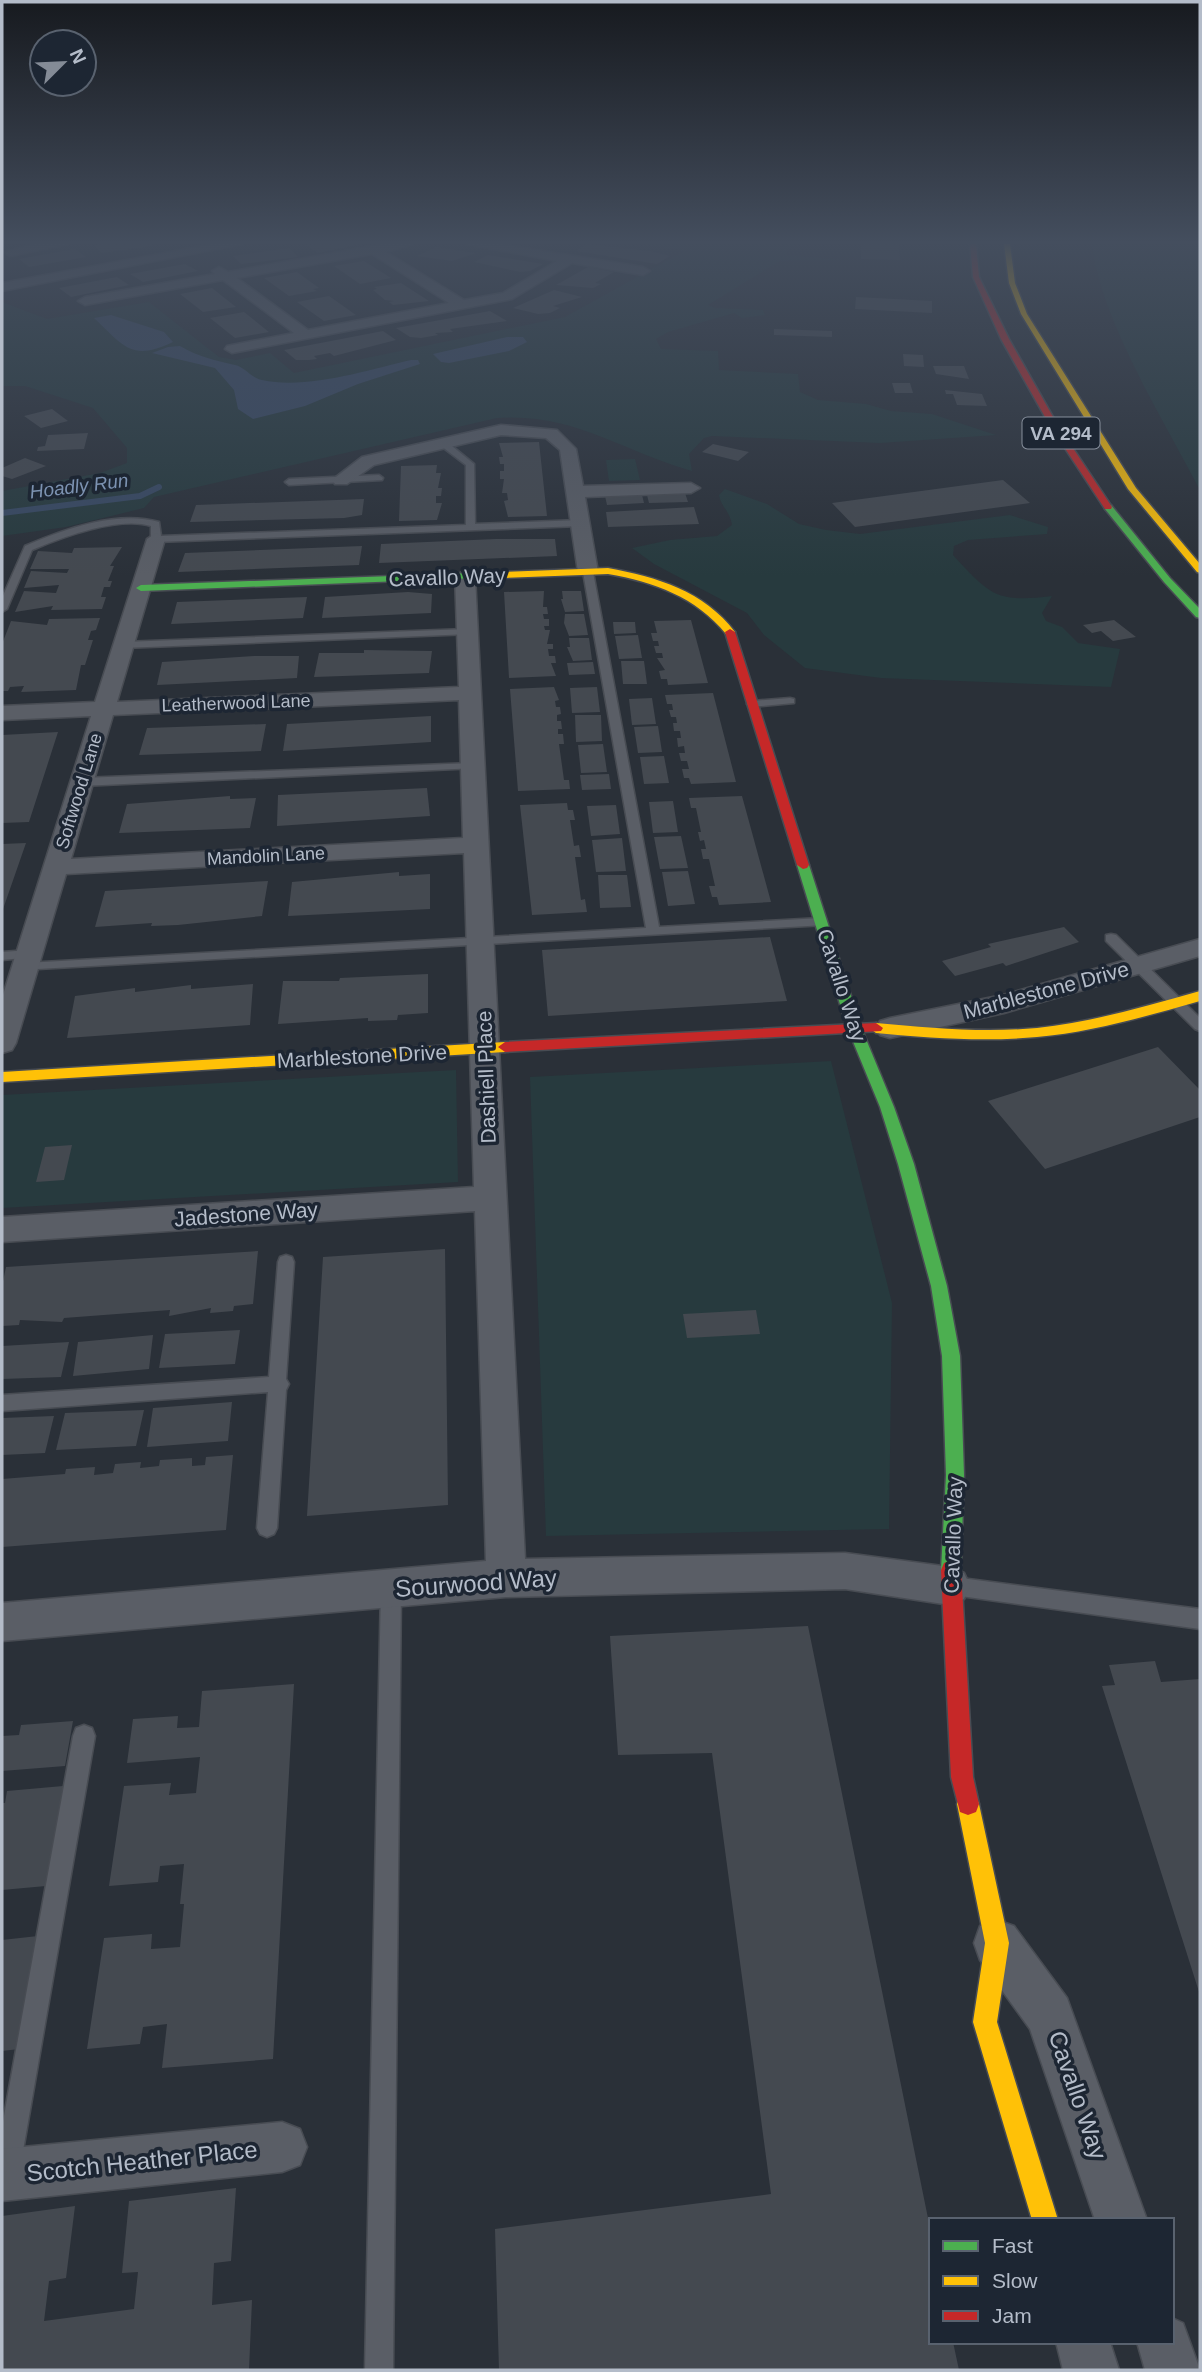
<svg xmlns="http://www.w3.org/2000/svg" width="1202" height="2372" font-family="Helvetica,sans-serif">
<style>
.green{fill:#273a3e}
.water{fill:#384963}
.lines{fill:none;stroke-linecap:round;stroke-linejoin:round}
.stream{stroke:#384963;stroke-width:6}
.building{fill:#444950}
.lane-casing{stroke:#484c53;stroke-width:3}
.street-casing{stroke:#484c53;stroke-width:3}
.fast-casing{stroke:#484c53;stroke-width:3}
.slow-casing{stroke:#484c53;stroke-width:3}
.jam-casing{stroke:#484c53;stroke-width:3}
.lane{fill:#5a5e66;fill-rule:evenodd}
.street{fill:#5a5e66;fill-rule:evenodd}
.fast{fill:#4caf50;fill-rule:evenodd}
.slow{fill:#ffc107;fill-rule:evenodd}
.jam{fill:#c62828;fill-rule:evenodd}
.labels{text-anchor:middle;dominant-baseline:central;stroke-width:7;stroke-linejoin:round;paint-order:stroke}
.far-street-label{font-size:18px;fill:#b4bcc9;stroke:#1d2633}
.shield{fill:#1d2633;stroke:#878f9c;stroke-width:2}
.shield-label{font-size:19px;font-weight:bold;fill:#b4bcc9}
.far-water-label{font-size:19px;font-style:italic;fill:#7c92b1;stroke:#1d2633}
.street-label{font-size:21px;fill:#b4bcc9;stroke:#1d2633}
.near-street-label{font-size:24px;fill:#b4bcc9;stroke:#1d2633}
</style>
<rect width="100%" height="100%" fill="#2a3038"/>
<path class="green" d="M643 244H796L787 250V255L843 260 780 261 708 305 715 308 763 310 765 315 742 318 734 313 668 332 656 339 661 349 718 351 719 370 798 374 800 392 818 400 866 404 891 411 932 414 996 435 880 443 712 436 704 438 689 454 692 471C621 451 575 413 497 418L154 497 144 508 66 527 2 536V491L100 473 127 463V448L93 408 25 386H2V302L47 319 149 302 219 357 236 360 270 353 294 373 565 317 684 251Z
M1092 244H1200V490C1165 422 1100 319 1092 244Z
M635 459 640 480 609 481 606 460Z
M725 489 767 504 799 524 826 530 860 534 1010 515 1048 527 1047 534 968 540 954 546 953 555C990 595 996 603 1052 596L1042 613 1046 621 1062 627 1078 643 1120 649 1111 687 881 678 805 668 764 635 747 613 654 564 632 548 670 540 717 536 732 525C730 511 721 507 719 495Z
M831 1061 892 1303 889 1529 546 1536 530 1077Z
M456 1070 458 1182 2 1208V1095Z"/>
<path class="water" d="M111 315 164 332 173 342C131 362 124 346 94 318Z
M507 337H523L527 342 509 351 449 363 441 362 433 354Z
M180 346C199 357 214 360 235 365 245 367 251 378 262 380 306 390 368 370 411 360H418L420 364 358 384 305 406 253 419 238 409 234 390 215 368 152 353 168 347Z"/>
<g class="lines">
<path class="stream" d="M2 513 140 496 159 487"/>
</g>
<path class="building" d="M101 244H152V246L102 253 94 245Z
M361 244 318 253 306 245 312 244Z
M587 244 650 251 670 256 657 264 576 251Z
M861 244H899L900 260 861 259Z
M436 247 476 253 452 261 417 256Z
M289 248 298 257 241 264 233 256Z
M75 249 86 257 29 267 19 259Z
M488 255 543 264 530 271 520 272 474 262Z
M364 261 391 278 360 284 334 266Z
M185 264 198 271 143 282 130 274Z
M588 267 614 272 595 283 601 284 593 288 556 285Z
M297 272 319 288 313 289 317 291 289 296 264 278Z
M117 277 129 285 71 297 59 288Z
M401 283 429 301 393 305 389 302 394 301 385 300 373 290 377 289 374 287Z
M212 288 236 307 203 312 180 294Z
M554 290 582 297 553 306 560 308 550 313 538 314 513 308Z
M329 296 356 315 324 321 297 302Z
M856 297 932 301V313L855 309Z
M490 311 507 321 450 329 453 332 435 333 438 335 421 338 410 337 396 328Z
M244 312 269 332 235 338 210 318Z
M774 329 832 331V337L774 335Z
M383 331 396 340 334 356 330 353 314 356 317 359 309 360H296L284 350Z
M903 354 923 355 924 367 904 366Z
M933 366H964L969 379 936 374Z
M892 383H910L913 393H895Z
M945 390 982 394 987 406 957 405 953 394H946Z
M52 409 68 421 41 428 24 416Z
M88 433 84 449 37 451 38 447 45 446 48 435Z
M539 442 547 516 508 517 504 501 508 500 507 493H502L504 479H500V471H504V464H500L499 457H503L499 443Z
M713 444 749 452 738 461 702 452Z
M25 458 46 466 12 479 2 476V468Z
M437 465 436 473H441L438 488H442L441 496H436V503H442L437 520 399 521 401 466Z
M1003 480 1030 503 855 527 832 503Z
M685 493 688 502 649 503 647 495Z
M642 495 644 503 607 505 605 496Z
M364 499 362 515 344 518 190 522 196 505Z
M694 507 699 524 608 527 606 512Z
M496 539H555L557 556 379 563 381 544Z
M362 546 359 565 178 572 185 553Z
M122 547 110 566H114L108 581H112L110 587H104L101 597H106L102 609 51 610 53 606 15 612 24 591 56 593 59 585 24 588 31 571 67 573 69 569H30L38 551 72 553 74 548Z
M544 591 543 607H547L548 614H543L544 619H549V626H544L545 630H550L547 644H553V649H548L549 656H555L556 663H551L556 676 509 678 504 592Z
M562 591H581L584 611 565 612 561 599H563Z
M408 592 432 594 431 613 322 618 325 597Z
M307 597 303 618 171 624 177 602Z
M565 614H584L588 635 569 636 564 623Z
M100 618 96 630 91 631 88 640H93L85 665H81L76 690 21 692 24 686 10 687 8 691H2V644L11 621 47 625 49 619Z
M691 620 708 683 668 685 667 679H661L659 671 665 670 657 658H663L662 653H656L654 646H659L658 641H653L651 633H657L654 621Z
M1114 620 1136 637 1113 641 1101 631 1092 633 1083 625Z
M613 622H635L636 633 614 634Z
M638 635 642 658 619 659 615 636Z
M569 638H589L592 660 573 661 567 647H570Z
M364 650 432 651 429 673 314 677 319 653H364Z
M254 656H299L297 678 157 685 162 662Z
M621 661H644L647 684H623Z
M593 662 595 674 569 675 567 663Z
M554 687 559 700 555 701 556 707H560L561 714 557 715V721H561L562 729H558V734H563L564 744H559L564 780H569L570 789 518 791 510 689Z
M597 687 600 712 572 713 570 688Z
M713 693 736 782 691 784 689 778H684L682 769H689L687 761H681L679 753H685L684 746 678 747 677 738H681L680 731H674L673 723H677L676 717H671L669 710H673L672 704H667L665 695Z
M652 698 656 724 632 725 629 699Z
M575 715H601L602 741 576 742Z
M431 716V742L283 751 287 724Z
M266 724 261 751 139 755 147 728Z
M658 726 662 752 638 753 634 727Z
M58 732 29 822 2 823V735Z
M603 744 607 772 581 773 578 745Z
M664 756 669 783 644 784 640 757Z
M609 774 611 789 582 790 580 775Z
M427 788 430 816 277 826 278 795Z
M230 796V799L256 798 250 828 119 833 127 804Z
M742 796 771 902 719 905 717 897H712L709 886H715L709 859H703L701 849H706L704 840 700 841 698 832H701L696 808H691L689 798Z
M673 801 678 832 653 833 649 802Z
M567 803 568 810H573L575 820H570L574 846 579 845 581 857H575L581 900 585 899 587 912 532 915 520 805Z
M616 805 620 834 591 836 587 806Z
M681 836 688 868 660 869 654 837Z
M622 838 626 871 596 872 592 840Z
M26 843 2 912V844Z
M688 871 695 904 668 906 662 872Z
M399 872V876L430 874V909L288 916 292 882Z
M598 875H627L631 907 600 908Z
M268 881 262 916 178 925 151 926 152 923 95 927 105 891Z
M1064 927 1079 942 1006 966 1003 963 955 976 942 961 991 947 988 944Z
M770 937 787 1001 548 1016 542 950Z
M428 974V1013L398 1015 397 1020 368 1021V1018L278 1024 283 981H339L340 978Z
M253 984 250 1025 67 1038 75 996 135 988V992L191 985V989Z
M1158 1047 1200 1090V1117L1045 1169 988 1101Z
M72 1145 64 1180 36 1182 45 1147Z
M445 1249 448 1505 307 1516 323 1257Z
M258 1251 253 1304 234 1306 233 1311 210 1313 211 1308 169 1316 170 1310 64 1318 62 1322 20 1320 19 1325 2 1326V1286L6 1267Z
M756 1310 760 1334 687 1338 683 1314Z
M240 1330 235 1364 159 1368 165 1334Z
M153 1335 149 1369 73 1376 78 1342Z
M69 1342 61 1377 2 1379V1346Z
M232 1402 228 1441 147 1447 153 1408Z
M144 1410 136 1446 56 1450 65 1413Z
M54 1416 45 1453 2 1455V1418Z
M233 1455 226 1530 2 1547V1479L65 1474 66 1469 95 1467 94 1475 113 1473 115 1464 141 1462 140 1468 159 1466 160 1460 192 1458V1466L205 1465 206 1457Z
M808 1626 931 2233V2342H953L959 2370H499L495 2229 771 2194 712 1753 618 1755 610 1636Z
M1155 1661 1161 1682 1200 1679V1995L1102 1686 1115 1685 1109 1665Z
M294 1684 273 2059 162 2068 167 2024 143 2027 140 2044 87 2049 104 1938 152 1934 151 1949 180 1947 184 1904H180L184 1864 160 1866 158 1882 109 1886 124 1786 171 1783 169 1795 196 1793 200 1757 127 1763 133 1719 178 1716 177 1728 199 1727 202 1691Z
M73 1721 65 1766 2 1771V1736L19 1735 21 1725Z
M63 1786 46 1886 2 1890V1803H5L7 1791Z
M38 1936 19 2049 2 2051V1940Z
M236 2188 231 2261 214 2263 212 2305 252 2300 249 2370H2V2216L75 2206 66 2278 49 2281 44 2321 134 2309 138 2272 122 2273 129 2201Z"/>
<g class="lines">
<g class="lane-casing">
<path id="lane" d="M441 442H447L474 464 475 524 580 520 585 523 580 526 156 542 151 539V526C119 516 62 537 32 550L7 609 2 612V598L25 546C64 529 117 510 159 522L161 536 466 525V465L441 446Z
M379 475 383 478 382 480 289 485 285 482 289 479Z
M588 569 593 572 659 927 821 918 826 919V925L20 970 18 967 20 964 25 963 646 928 583 572Z
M467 629 471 630V634L123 648 118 645 123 642Z
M790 698 794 699V703L752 707 747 704 752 701Z
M473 763 477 764V768L81 786 75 782 81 778Z
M1111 934 1116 935 1200 1018V1031L1195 1029 1106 941V935Z
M29 950 34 951V957L2 960V952Z
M286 1255 292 1257 294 1262 286 1379 289 1384 286 1390 277 1528 274 1534 267 1537 260 1534 257 1528 268 1392 2 1411V1395L269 1377 278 1262 280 1257Z
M953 1577 1200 1609V1629L953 1595 946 1593 943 1586 946 1579Z
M391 1579 398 1581 401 1588 393 2370H365L381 1588 384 1581Z
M84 1725 92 1728 95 1736 20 2168 16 2177 7 2181 2 2179V2127L73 1736 76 1728Z"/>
</g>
<g class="street-casing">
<path id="street" d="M35 244H68L10 256 4 252Z
M214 244H242L2 291V283Z
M384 244H413L386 252 464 300 503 293 557 261 467 244H499L643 267 650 271 643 275 572 263 512 299 232 353 225 349 227 346 294 333 223 280 85 305 78 301 85 297 215 274 212 271 219 267 228 272ZM372 254 449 303 308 330 237 278Z
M501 425 557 430 576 449 583 486 691 483 700 488 691 493 585 497 598 572 588 578 578 572 560 450 546 438 501 435 374 465 347 484H335L332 480 362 457Z
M156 533 165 539 117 702 459 687 455 576 465 570 475 576 525 1559 845 1553 950 1567 964 1573 970 1586 964 1599 950 1605 845 1589 506 1597 2 1641V1603L486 1561 475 1211 2 1242V1217L474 1187 464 853 66 874 16 1043 12 1050 2 1053V998L91 716 2 720V706L95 702 147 539ZM459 700 463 838 71 859 113 715Z
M1200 939V956L1004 1013 890 1038 880 1035 876 1028 880 1021 890 1018 1003 995Z
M997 1920 1014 1926 1067 1998 1147 2220H1095L1030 2029 980 1960 974 1943 980 1926Z
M282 2122 300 2129 307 2147 300 2165 282 2172 2 2201V2149Z
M1172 2318 1183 2323 1200 2370H1145L1137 2342H1172Z
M1056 2342H1110L1119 2370H1063Z"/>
</g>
<g class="fast-casing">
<path id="fast" d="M1105 505H1111L1170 578 1200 609V618L1196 617 1164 582 1105 509Z
M475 573 478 574V578L141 591 136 588 141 585Z
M803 861 809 865 861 1027 894 1107 914 1164 947 1286 960 1356 964 1475 961 1570 958 1577 951 1579 944 1577 941 1570 946 1475 942 1356 931 1286 898 1164 880 1107 847 1027 797 865Z"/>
</g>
<g class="slow-casing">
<path id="slow" d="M1004 244H1010L1015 283 1027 314 1136 488 1200 564V573L1197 572 1128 489 1021 314 1009 283Z
M608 568C657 577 704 591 735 632L726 634C696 597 654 582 608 574L475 579 470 576 475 573Z
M1200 991V1001C1147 1016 1093 1032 1037 1037 983 1042 930 1038 876 1033L869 1028 876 1023C930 1028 983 1033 1037 1028 1093 1022 1146 1006 1200 991Z
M505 1042 512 1047 505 1052 2 1082V1072Z
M968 1793 976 1796 979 1804 1009 1943 997 2022 1058 2220H1032L973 2022 985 1943 957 1804 960 1796Z"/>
</g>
<g class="jam-casing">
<path id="jam" d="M970 244H976L979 277 1009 339 1057 424 1112 507 1111 509H1105L1049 424 1001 339 973 277Z
M730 629 735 632 809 865 807 868 803 869 797 865 725 632Z
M876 1023 883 1028 881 1031 505 1052 498 1047 505 1042Z
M951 1561 958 1563 961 1570 973 1777 979 1804 976 1812 968 1815 960 1812 951 1777 941 1570 944 1563Z"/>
</g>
<use href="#lane" class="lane"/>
<use href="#street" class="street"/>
<use href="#fast" class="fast"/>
<use href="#slow" class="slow"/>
<use href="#jam" class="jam"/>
</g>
<linearGradient id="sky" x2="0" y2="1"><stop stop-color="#171a1f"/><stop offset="0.42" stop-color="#444e5e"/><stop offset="1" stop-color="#444e5e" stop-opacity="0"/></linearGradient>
<rect width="1202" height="576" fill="url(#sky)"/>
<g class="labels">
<g class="far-street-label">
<text transform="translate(236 703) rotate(-2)">Leatherwood Lane</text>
<text transform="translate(79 791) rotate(-73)">Softwood Lane</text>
<text transform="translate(266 856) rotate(-3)">Mandolin Lane</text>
</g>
<rect class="shield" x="1022.5" y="417.5" width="77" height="31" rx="5"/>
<g class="shield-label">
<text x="1061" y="433">VA 294</text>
</g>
<g class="far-water-label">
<text transform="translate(79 486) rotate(-7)">Hoadly Run</text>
</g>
<g class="street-label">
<text transform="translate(447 577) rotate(-2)">Cavallo Way</text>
<text transform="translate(842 985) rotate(72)">Cavallo Way</text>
<text transform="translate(1046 990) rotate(-15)">Marblestone Drive</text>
<text transform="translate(362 1056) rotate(-3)">Marblestone Drive</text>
<text transform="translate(486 1077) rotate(-92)">Dashiell Place</text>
<text transform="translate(246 1214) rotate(-4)">Jadestone Way</text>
<text transform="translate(953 1535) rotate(-88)">Cavallo Way</text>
</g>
<g class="near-street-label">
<text transform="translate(476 1583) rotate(-4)">Sourwood Way</text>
<text transform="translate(1078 2095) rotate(71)">Cavallo Way</text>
<text transform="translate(142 2161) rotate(-6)">Scotch Heather Place</text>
</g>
</g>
<rect width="1202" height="2372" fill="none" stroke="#b4bcc9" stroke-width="7"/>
<rect x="929" y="2218" width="245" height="126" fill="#1d2633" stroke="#59626f" stroke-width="2"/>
<rect x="943" y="2241" width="35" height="10" fill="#4caf50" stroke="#59626f" stroke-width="2"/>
<text x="992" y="2253" font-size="21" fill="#b4bcc9">Fast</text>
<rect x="943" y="2276" width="35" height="10" fill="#ffc107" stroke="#59626f" stroke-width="2"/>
<text x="992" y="2288" font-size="21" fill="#b4bcc9">Slow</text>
<rect x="943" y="2311" width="35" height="10" fill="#c62828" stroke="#59626f" stroke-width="2"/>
<text x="992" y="2323" font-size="21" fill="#b4bcc9">Jam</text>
<g transform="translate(63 63) rotate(66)"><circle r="33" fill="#1d2633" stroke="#59626f" stroke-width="2"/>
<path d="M0-5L12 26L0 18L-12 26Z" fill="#848b96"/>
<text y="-10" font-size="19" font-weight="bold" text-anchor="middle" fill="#b4bcc9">N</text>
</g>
</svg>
